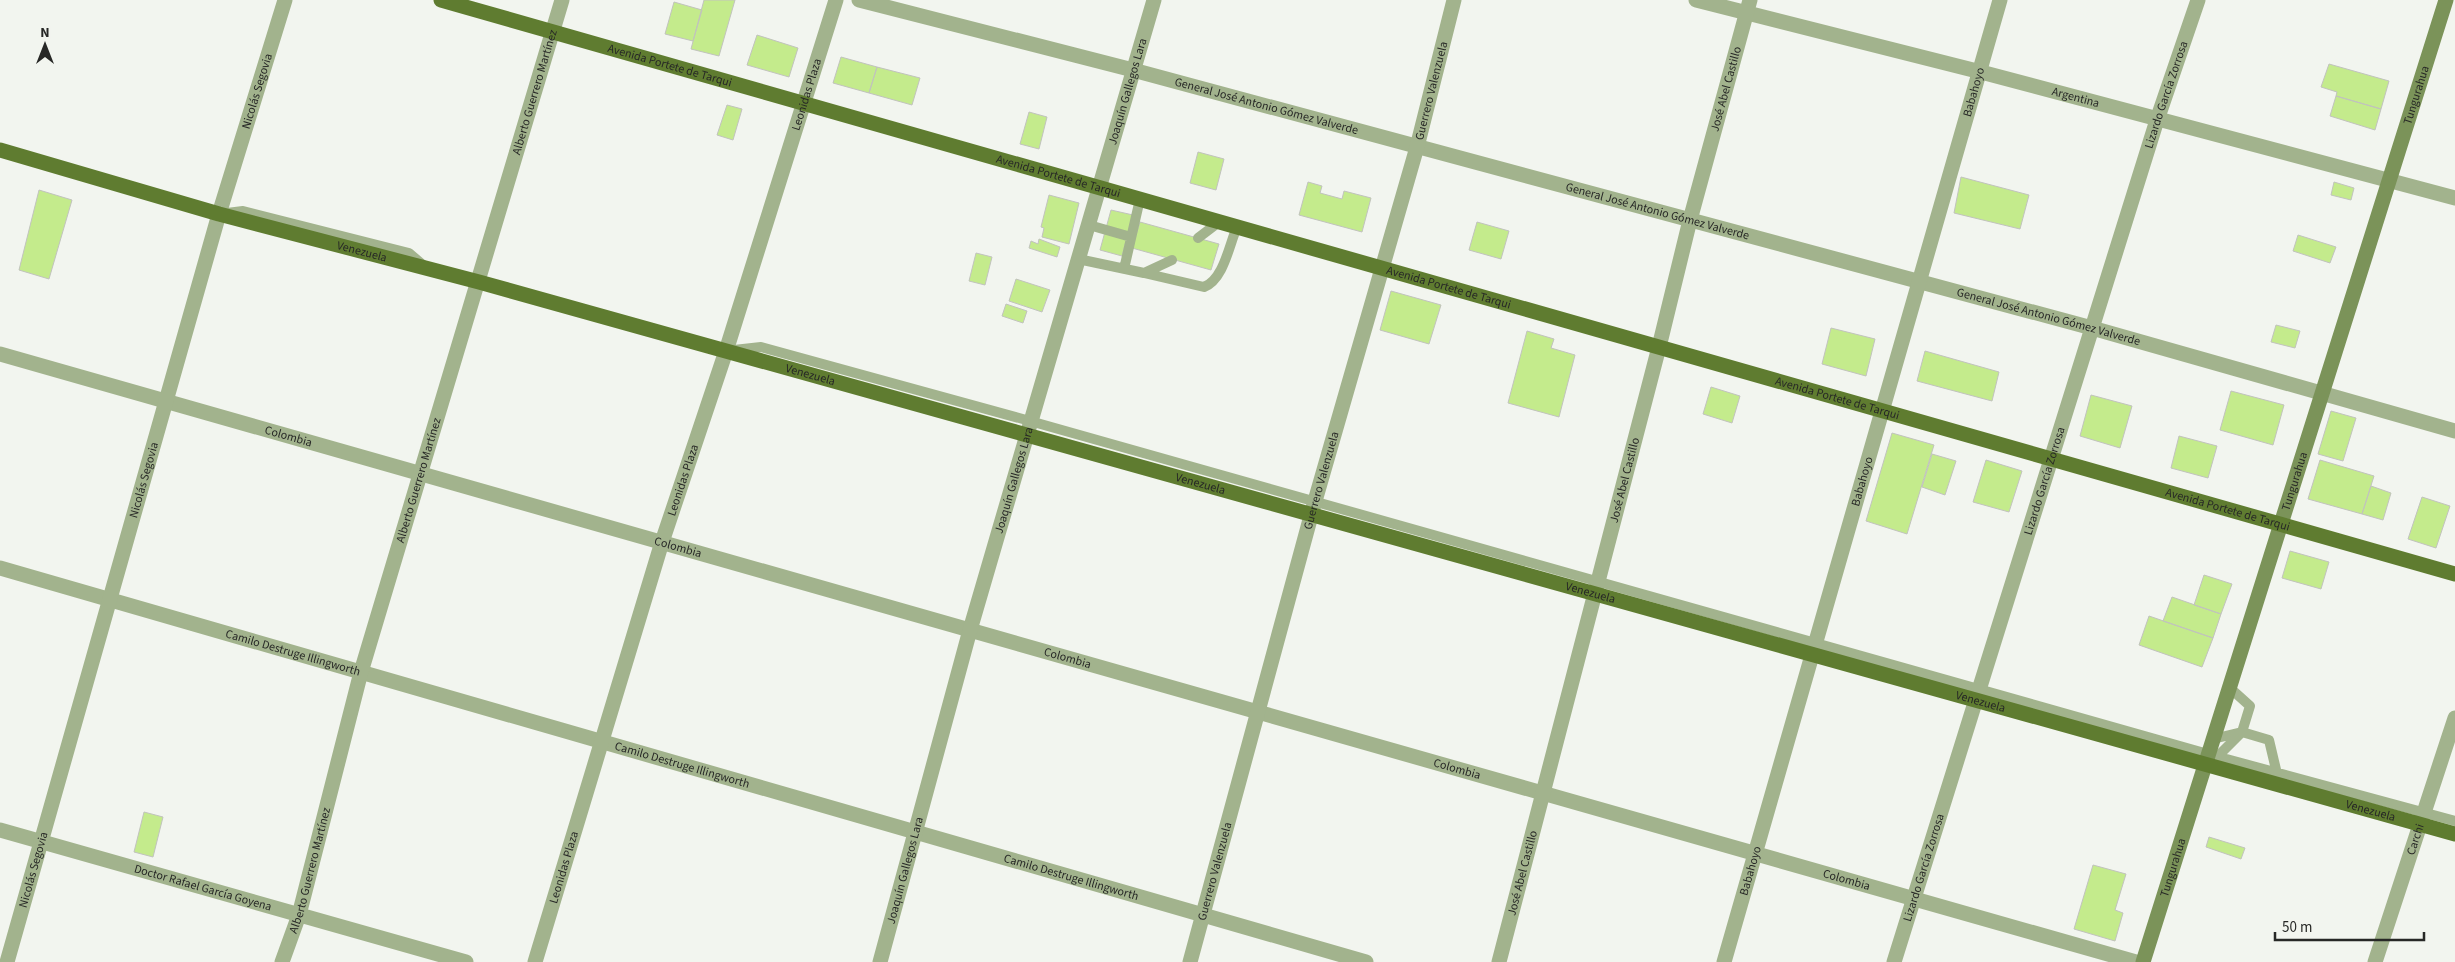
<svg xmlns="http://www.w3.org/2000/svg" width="2455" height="962" font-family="'Source Sans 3',sans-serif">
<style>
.building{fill:#c4eb8c;stroke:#c1c3bd}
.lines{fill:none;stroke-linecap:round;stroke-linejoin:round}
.lane{stroke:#a2b38d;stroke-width:10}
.street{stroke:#a2b38d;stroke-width:15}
.secondary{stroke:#7b9359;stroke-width:15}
.primary{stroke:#5f7c30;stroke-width:15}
.labels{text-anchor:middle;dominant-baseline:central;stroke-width:5;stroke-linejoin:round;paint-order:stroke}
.street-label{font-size:12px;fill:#272826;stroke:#f2f5ef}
</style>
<rect width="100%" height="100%" fill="#f2f5ef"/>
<path class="building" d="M704 0H735L719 56 691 49Z
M674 2 702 10 693 41 665 34Z
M757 35 798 48 789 77 747 65Z
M841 57 877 67 869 93 833 83Z
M2329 64 2389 81 2381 109 2336 96 2337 92 2321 87Z
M877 67 920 78 912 105 869 93Z
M2336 96 2381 109 2375 130 2330 116Z
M727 105 742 109 733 140 717 135Z
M1029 112 1047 117 1039 149 1020 144Z
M1198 152 1224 159 1216 190 1190 183Z
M1961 177 2029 195 2020 229 1954 213Z
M1308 182 1322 186 1320 193 1342 199 1344 191 1371 198 1362 232 1299 215Z
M2334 182 2354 188 2351 200 2331 195Z
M39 190 72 200 49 279 19 270Z
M1049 195 1079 203 1069 244 1042 237 1044 228 1041 227Z
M1111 210 1133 215 1122 256 1100 250Z
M1140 222 1219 244 1211 270 1132 248Z
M1477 222 1509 231 1501 259 1469 250Z
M2298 235 2336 247 2330 263 2293 251Z
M1039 239 1060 247 1057 257 1029 248 1031 241 1038 244Z
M976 253 992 257 985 285 969 281Z
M1016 279 1050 290 1042 312 1009 301Z
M1391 291 1441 305 1429 344 1380 330Z
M1006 304 1027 311 1023 323 1002 316Z
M2276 325 2300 331 2295 348 2271 342Z
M1831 328 1875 339 1866 376 1822 364Z
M1527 331 1554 339 1551 348 1575 355 1559 417 1508 403Z
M1925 351 1999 372 1992 401 1917 381Z
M1711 387 1740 396 1732 423 1703 414Z
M2231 391 2284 405 2273 445 2220 430Z
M2091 395 2132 406 2120 448 2080 436Z
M2331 411 2356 418 2343 461 2318 454Z
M1892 433 1934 445 1907 534 1866 521Z
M2179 436 2217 446 2208 478 2171 468Z
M1932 454 1956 461 1945 495 1922 487Z
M1986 460 2022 471 2009 512 1973 502Z
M2320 460 2374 476 2362 514 2308 499Z
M2371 486 2391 493 2383 520 2362 514Z
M2422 497 2450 506 2436 548 2408 539Z
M2290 551 2329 562 2321 589 2282 578Z
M2204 575 2232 584 2221 614 2194 605Z
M2172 597 2221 614 2213 638 2163 621Z
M2149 616 2213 638 2202 667 2139 645Z
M144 812 163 817 153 857 134 852Z
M2209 837 2245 848 2241 859 2206 847Z
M2093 865 2126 874 2115 910 2123 913 2115 941 2074 929Z"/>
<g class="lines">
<path class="lane" d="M227 213 243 211 409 253 423 265
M1089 225 1131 237
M1198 238 1219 222
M1078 259 1144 273 1172 260
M1124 269 1140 199
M1144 273 1204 287C1224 279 1229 245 1237 227
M734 350 761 347 1030 421 2208 754 2455 821
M2213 739 2242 732 2250 706 2230 688
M2215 759 2242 732 2269 740 2278 778"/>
<g class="street">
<path id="s1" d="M859 0 1133 70 2092 328 2455 431"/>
<path id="s2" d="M1696 0 1981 72 2455 198"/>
<path id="s3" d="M0 354 2136 962"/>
<path id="s4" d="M0 568 1366 962"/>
<path id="s5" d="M0 830 466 962"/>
<path id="s6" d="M7 962 219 214 285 0"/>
<path id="s7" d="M282 962 299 915 361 672 562 0"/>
<path id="s8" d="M535 962 662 542 726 351 836 0"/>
<path id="s9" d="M880 962 970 630 1154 0"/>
<path id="s10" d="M1190 962 1315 501 1417 147 1454 0"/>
<path id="s11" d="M1499 962 1659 347 1690 220 1750 0"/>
<path id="s12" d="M1724 962 2000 0"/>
<path id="s13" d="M1894 962 2157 120 2198 0"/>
<path id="s14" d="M2375 962 2455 718"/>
</g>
<path class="secondary" id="s15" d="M2143 962 2446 0"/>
<g class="primary">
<path id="s16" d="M441 0 2455 574"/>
<path id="s17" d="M0 150 219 214 479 282 2455 834"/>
</g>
</g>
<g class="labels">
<g class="street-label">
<text stroke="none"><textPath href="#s16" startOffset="238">Avenida Portete de Tarqui</textPath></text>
<text stroke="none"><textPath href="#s11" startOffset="902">José Abel Castillo</textPath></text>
<text stroke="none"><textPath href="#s6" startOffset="906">Nicolás Segovia</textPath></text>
<text stroke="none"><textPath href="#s9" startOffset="905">Joaquín Gallegos Lara</textPath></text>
<text stroke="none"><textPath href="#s10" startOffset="904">Guerrero Valenzuela</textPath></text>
<text stroke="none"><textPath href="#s7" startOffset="906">Alberto Guerrero Martínez</textPath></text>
<text stroke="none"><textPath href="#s12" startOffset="905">Babahoyo</textPath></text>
<text stroke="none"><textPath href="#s8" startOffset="909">Leonidas Plaza</textPath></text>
<text stroke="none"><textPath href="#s13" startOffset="909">Lizardo García Zorrosa</textPath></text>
<text stroke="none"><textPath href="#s15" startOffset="909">Tungurahua</textPath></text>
<text stroke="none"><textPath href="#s2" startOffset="392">Argentina</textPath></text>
<text stroke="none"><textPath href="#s1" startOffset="421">General José Antonio Gómez Valverde</textPath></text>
<text stroke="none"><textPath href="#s16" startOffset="642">Avenida Portete de Tarqui</textPath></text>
<text stroke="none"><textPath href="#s1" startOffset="826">General José Antonio Gómez Valverde</textPath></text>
<text stroke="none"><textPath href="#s17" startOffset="376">Venezuela</textPath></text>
<text stroke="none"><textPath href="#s16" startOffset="1048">Avenida Portete de Tarqui</textPath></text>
<text stroke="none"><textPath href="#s1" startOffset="1231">General José Antonio Gómez Valverde</textPath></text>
<text stroke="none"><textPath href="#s17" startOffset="841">Venezuela</textPath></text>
<text stroke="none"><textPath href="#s16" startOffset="1452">Avenida Portete de Tarqui</textPath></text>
<text stroke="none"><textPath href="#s3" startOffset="300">Colombia</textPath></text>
<text stroke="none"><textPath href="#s6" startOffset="501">Nicolás Segovia</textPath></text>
<text stroke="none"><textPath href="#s7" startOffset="501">Alberto Guerrero Martínez</textPath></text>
<text stroke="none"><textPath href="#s8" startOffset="504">Leonidas Plaza</textPath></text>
<text stroke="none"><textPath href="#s9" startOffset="500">Joaquín Gallegos Lara</textPath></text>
<text stroke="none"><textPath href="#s10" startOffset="499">Guerrero Valenzuela</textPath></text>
<text stroke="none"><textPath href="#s11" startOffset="498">José Abel Castillo</textPath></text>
<text stroke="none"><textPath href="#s12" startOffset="500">Babahoyo</textPath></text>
<text stroke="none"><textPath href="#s13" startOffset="504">Lizardo García Zorrosa</textPath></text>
<text stroke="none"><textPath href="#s15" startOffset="504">Tungurahua</textPath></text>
<text stroke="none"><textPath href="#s17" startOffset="1246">Venezuela</textPath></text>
<text stroke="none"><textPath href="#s16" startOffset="1858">Avenida Portete de Tarqui</textPath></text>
<text stroke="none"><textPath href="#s3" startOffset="705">Colombia</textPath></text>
<text stroke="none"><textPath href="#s17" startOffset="1651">Venezuela</textPath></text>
<text stroke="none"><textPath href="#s4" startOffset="305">Camilo Destruge Illingworth</textPath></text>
<text stroke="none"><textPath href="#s3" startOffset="1110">Colombia</textPath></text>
<text stroke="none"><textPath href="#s17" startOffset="2056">Venezuela</textPath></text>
<text stroke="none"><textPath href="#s4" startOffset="710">Camilo Destruge Illingworth</textPath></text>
<text stroke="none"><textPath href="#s3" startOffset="1515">Colombia</textPath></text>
<text stroke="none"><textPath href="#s17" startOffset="2461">Venezuela</textPath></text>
<text stroke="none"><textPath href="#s14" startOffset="129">Carchi</textPath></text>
<text stroke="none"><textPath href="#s8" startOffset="99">Leonidas Plaza</textPath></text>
<text stroke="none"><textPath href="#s13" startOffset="99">Lizardo García Zorrosa</textPath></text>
<text stroke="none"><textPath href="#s15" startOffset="99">Tungurahua</textPath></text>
<text stroke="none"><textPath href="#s6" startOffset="96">Nicolás Segovia</textPath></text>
<text stroke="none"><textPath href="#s7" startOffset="96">Alberto Guerrero Martínez</textPath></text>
<text stroke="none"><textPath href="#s9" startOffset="95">Joaquín Gallegos Lara</textPath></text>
<text stroke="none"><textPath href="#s12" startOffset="95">Babahoyo</textPath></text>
<text stroke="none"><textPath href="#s10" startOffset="94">Guerrero Valenzuela</textPath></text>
<text stroke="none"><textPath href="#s11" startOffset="92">José Abel Castillo</textPath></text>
<text stroke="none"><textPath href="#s4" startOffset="1115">Camilo Destruge Illingworth</textPath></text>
<text stroke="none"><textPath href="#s3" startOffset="1920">Colombia</textPath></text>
<text stroke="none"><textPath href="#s5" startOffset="211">Doctor Rafael García Goyena</textPath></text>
</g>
</g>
<g transform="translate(45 45)" stroke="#f2f5ef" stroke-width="4" paint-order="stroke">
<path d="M0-4L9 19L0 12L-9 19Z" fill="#272826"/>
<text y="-8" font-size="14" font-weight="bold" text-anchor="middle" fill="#272826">N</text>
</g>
<path d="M2275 932v8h149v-8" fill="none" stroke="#272826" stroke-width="2.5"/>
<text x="2282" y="932" font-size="15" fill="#272826" stroke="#f2f5ef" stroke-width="4" paint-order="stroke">50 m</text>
</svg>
